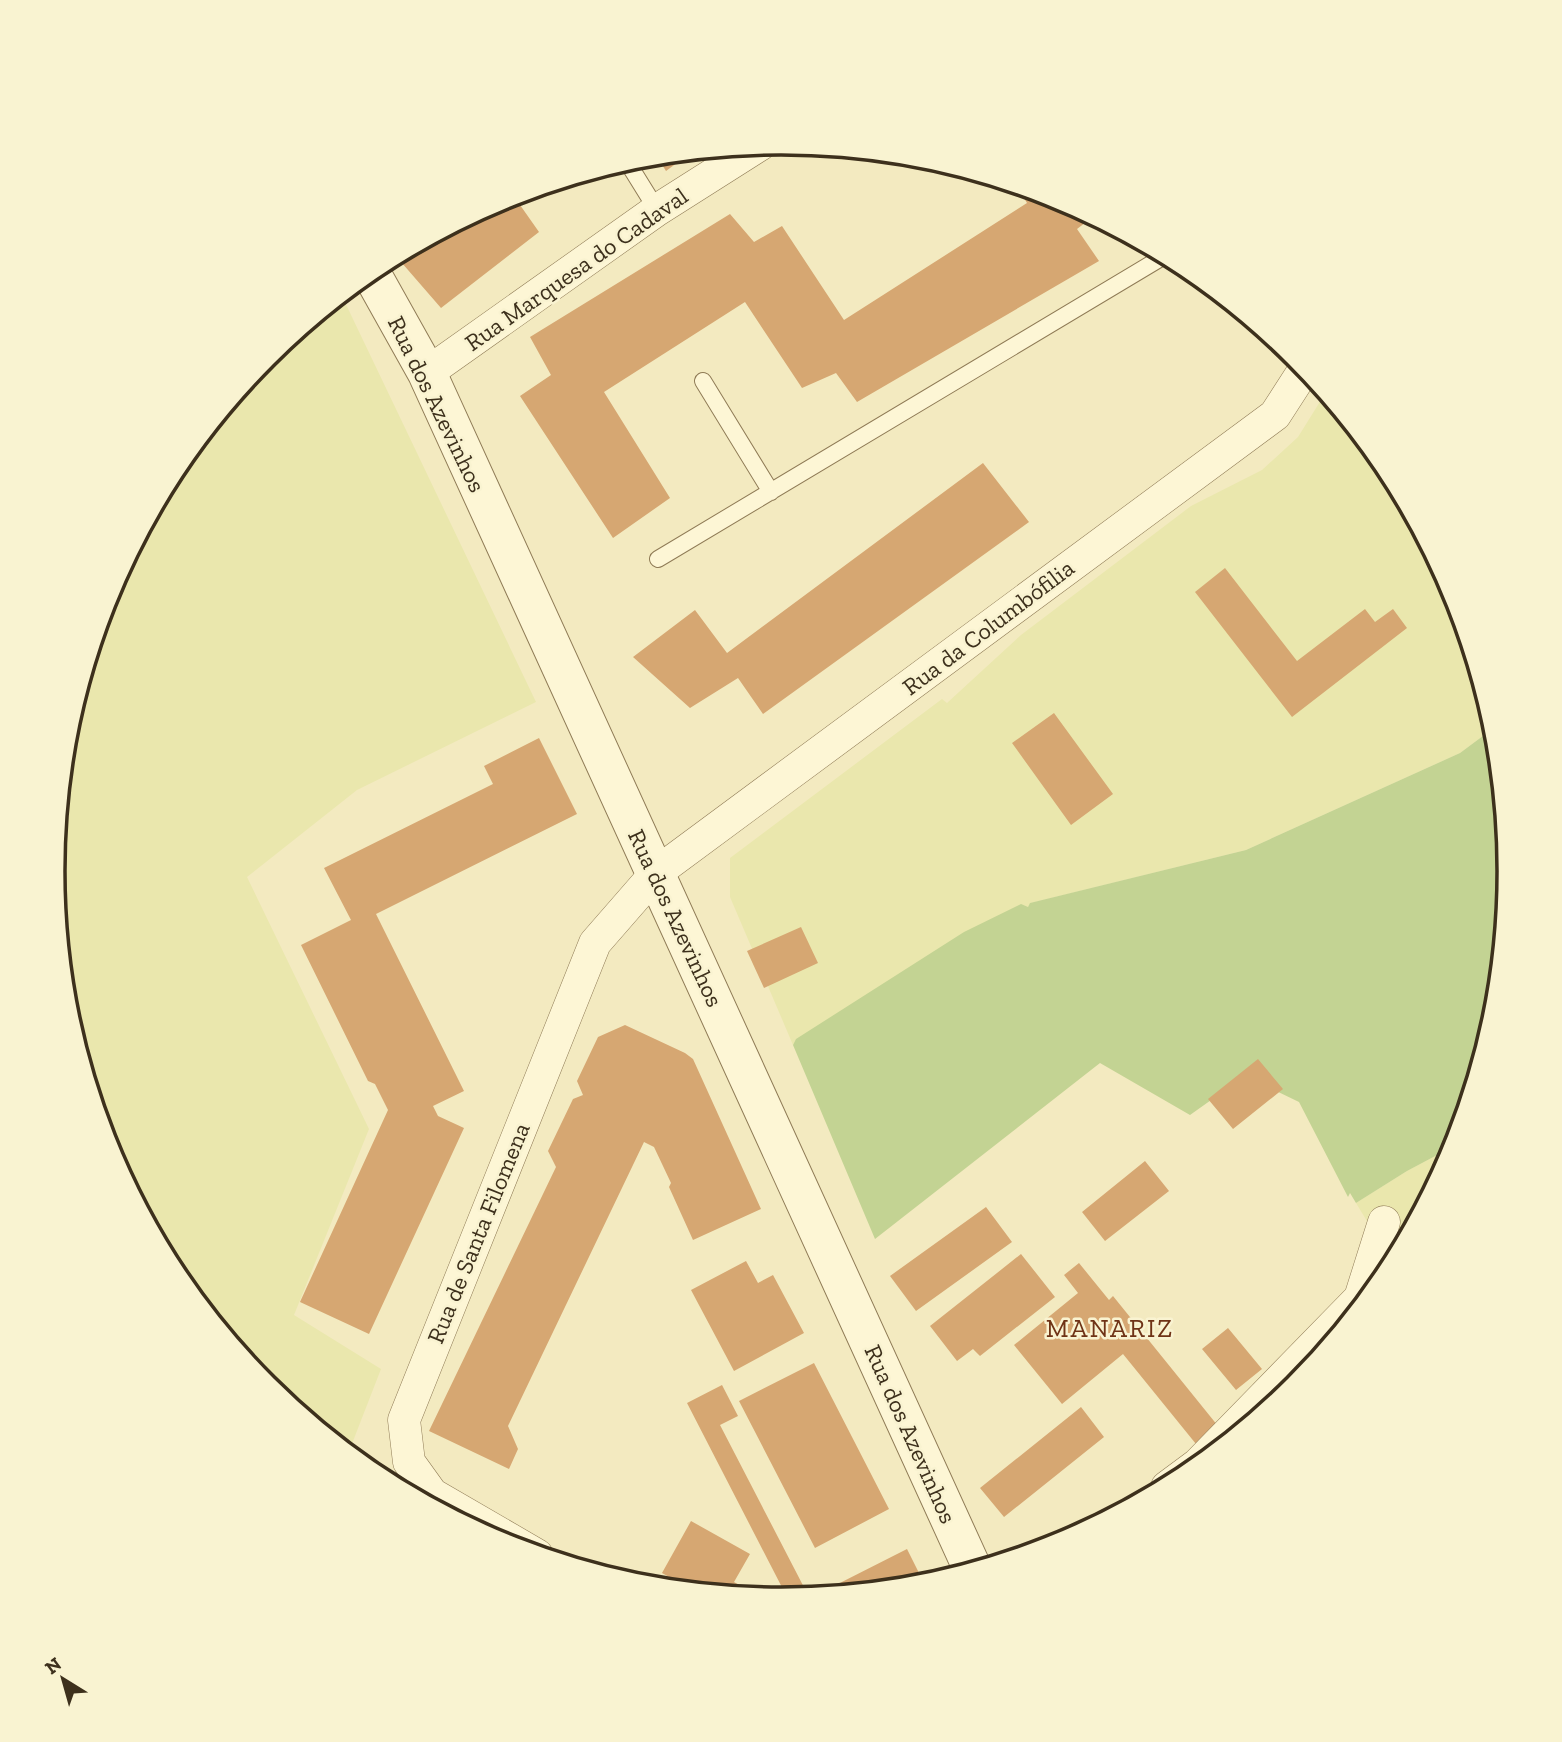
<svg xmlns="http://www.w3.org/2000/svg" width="1562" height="1742" font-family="'Zilla Slab',serif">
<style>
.farmland{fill:#eae7ad}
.green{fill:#c3d393}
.building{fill:#d6a772}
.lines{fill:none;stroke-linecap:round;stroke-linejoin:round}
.service-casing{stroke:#8f7b56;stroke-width:18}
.minor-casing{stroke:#8f7b56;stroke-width:33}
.tertiary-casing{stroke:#8f7b56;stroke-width:40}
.service{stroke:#fdf6d5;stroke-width:16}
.minor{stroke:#fdf6d5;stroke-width:32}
.tertiary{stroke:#fdf6d5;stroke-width:38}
.labels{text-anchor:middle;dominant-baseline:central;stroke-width:5;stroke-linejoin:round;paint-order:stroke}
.street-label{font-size:24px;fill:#3d301c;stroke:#f9f3d1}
.neighbourhood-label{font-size:26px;letter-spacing:2px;fill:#6f3316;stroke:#f9f3d1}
.rim{fill:none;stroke:#3d301c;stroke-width:3.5}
</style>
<rect width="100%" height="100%" fill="#f3eac0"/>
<path class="farmland" d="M341 294 536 702 357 790 247 877 369 1129 294 1315 381 1369 348 1454 266 1386 175 1275 108 1149 66 1013 53 871 67 728 108 592 176 466 266 356Z
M1326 392 1387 467 1454 593 1495 727 1460 753 1246 850 1031 903 1028 907 797 1039 793 1045 730 897V858L942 699 947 703 1021 635 1191 506 1262 470 1298 437Z
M1456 1145 1454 1150 1393 1264 1356 1203 1407 1171Z"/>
<path class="green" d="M1495 727 1509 871 1495 1014 1456 1145 1407 1171 1356 1203 1350 1193 1348 1197 1299 1102 1245 1076 1190 1115 1100 1063 875 1239 793 1045 796 1039 964 932 1021 904 1028 907 1030 903 1246 850 1460 753Z"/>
<path class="building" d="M693 151 666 171 656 155Z
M1016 185 1060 198 1094 216 1077 229 1099 261 857 402 836 373 802 388 745 302 604 392 670 498 613 538 520 396 551 375 530 337 730 214 754 242 782 226 844 320 1027 203Z
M513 195 539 232 441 308 395 255 503 198Z
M983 463 1029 522 763 714 738 678 690 708 633 657 695 610 727 653Z
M1225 568 1297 661 1365 609 1375 622 1393 609 1407 628 1292 717 1195 592Z
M1054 713 1113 794 1071 825 1012 743Z
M539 738 577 814 376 914 464 1091 433 1106 438 1116 464 1128 369 1334 300 1302 388 1110 375 1084 368 1081 301 945 351 920 324 868 493 784 484 766Z
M801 927 818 963 764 988 747 951Z
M625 1025 685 1053 693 1059 761 1209 693 1240 669 1187 671 1183 654 1147 644 1142 508 1426 518 1449 509 1469 429 1431 556 1167 548 1151 573 1099 583 1095 577 1081 598 1037Z
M1258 1059 1283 1089 1233 1129 1208 1099Z
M1145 1161 1169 1191 1105 1241 1082 1212Z
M986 1207 1012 1242 916 1311 890 1276Z
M1021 1254 1055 1297 980 1356 973 1349 957 1361 930 1326Z
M746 1261 758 1283 773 1275 804 1333 734 1371 691 1290Z
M1079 1263 1109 1300 1113 1296 1218 1426 1196 1444 1123 1354 1062 1404 1014 1345 1078 1293 1064 1275Z
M1228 1328 1262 1369 1236 1390 1202 1349Z
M814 1363 889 1509 815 1548 739 1401Z
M722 1385 738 1416 720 1425 809 1597 788 1599 687 1403Z
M1081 1407 1104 1437 1004 1517 980 1488Z
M691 1521 750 1554 734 1582 748 1590 745 1596 694 1591 662 1573Z
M907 1549 925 1585 833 1594 830 1588Z"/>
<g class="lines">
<g class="service-casing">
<path id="service" d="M626 160 657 210
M703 381 771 492
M658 559 1166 255"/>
</g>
<g class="minor-casing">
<path id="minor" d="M427 373 657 210 761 144
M1167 1487 1198 1464 1360 1298 1384 1222
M537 1555 432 1494 409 1462 404 1420 595 943 656 873 1275 415 1306 367"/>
</g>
<g class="tertiary-casing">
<path id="tertiary" d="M370 271 427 373 973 1570"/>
</g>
<use href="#service" class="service"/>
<use href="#minor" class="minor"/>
<use href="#tertiary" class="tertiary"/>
</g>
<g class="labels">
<g class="street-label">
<text transform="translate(576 269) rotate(-35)">Rua Marquesa do Cadaval</text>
<text transform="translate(437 404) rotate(64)">Rua dos Azevinhos</text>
<text transform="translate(988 627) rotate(-37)">Rua da Columbófilia</text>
<text transform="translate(676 918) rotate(65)">Rua dos Azevinhos</text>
<text transform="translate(478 1233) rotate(-68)">Rua de Santa Filomena</text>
<text transform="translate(911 1434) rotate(66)">Rua dos Azevinhos</text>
</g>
<g class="neighbourhood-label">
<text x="1110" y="1328">MANARIZ</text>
</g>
</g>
<path d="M0 0H1562V1742H0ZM65 871a716 716 0 1 1 1432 0a716 716 0 1 1-1432 0Z" fill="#f9f3d1" fill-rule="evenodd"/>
<path class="rim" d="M65 871a716 716 0 1 1 1432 0a716 716 0 1 1-1432 0Z"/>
<g transform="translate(63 1679) rotate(323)" stroke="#f9f3d1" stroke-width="5" paint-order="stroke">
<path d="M0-5L12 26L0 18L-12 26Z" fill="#3d301c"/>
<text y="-10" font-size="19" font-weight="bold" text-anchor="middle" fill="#3d301c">N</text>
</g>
</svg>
